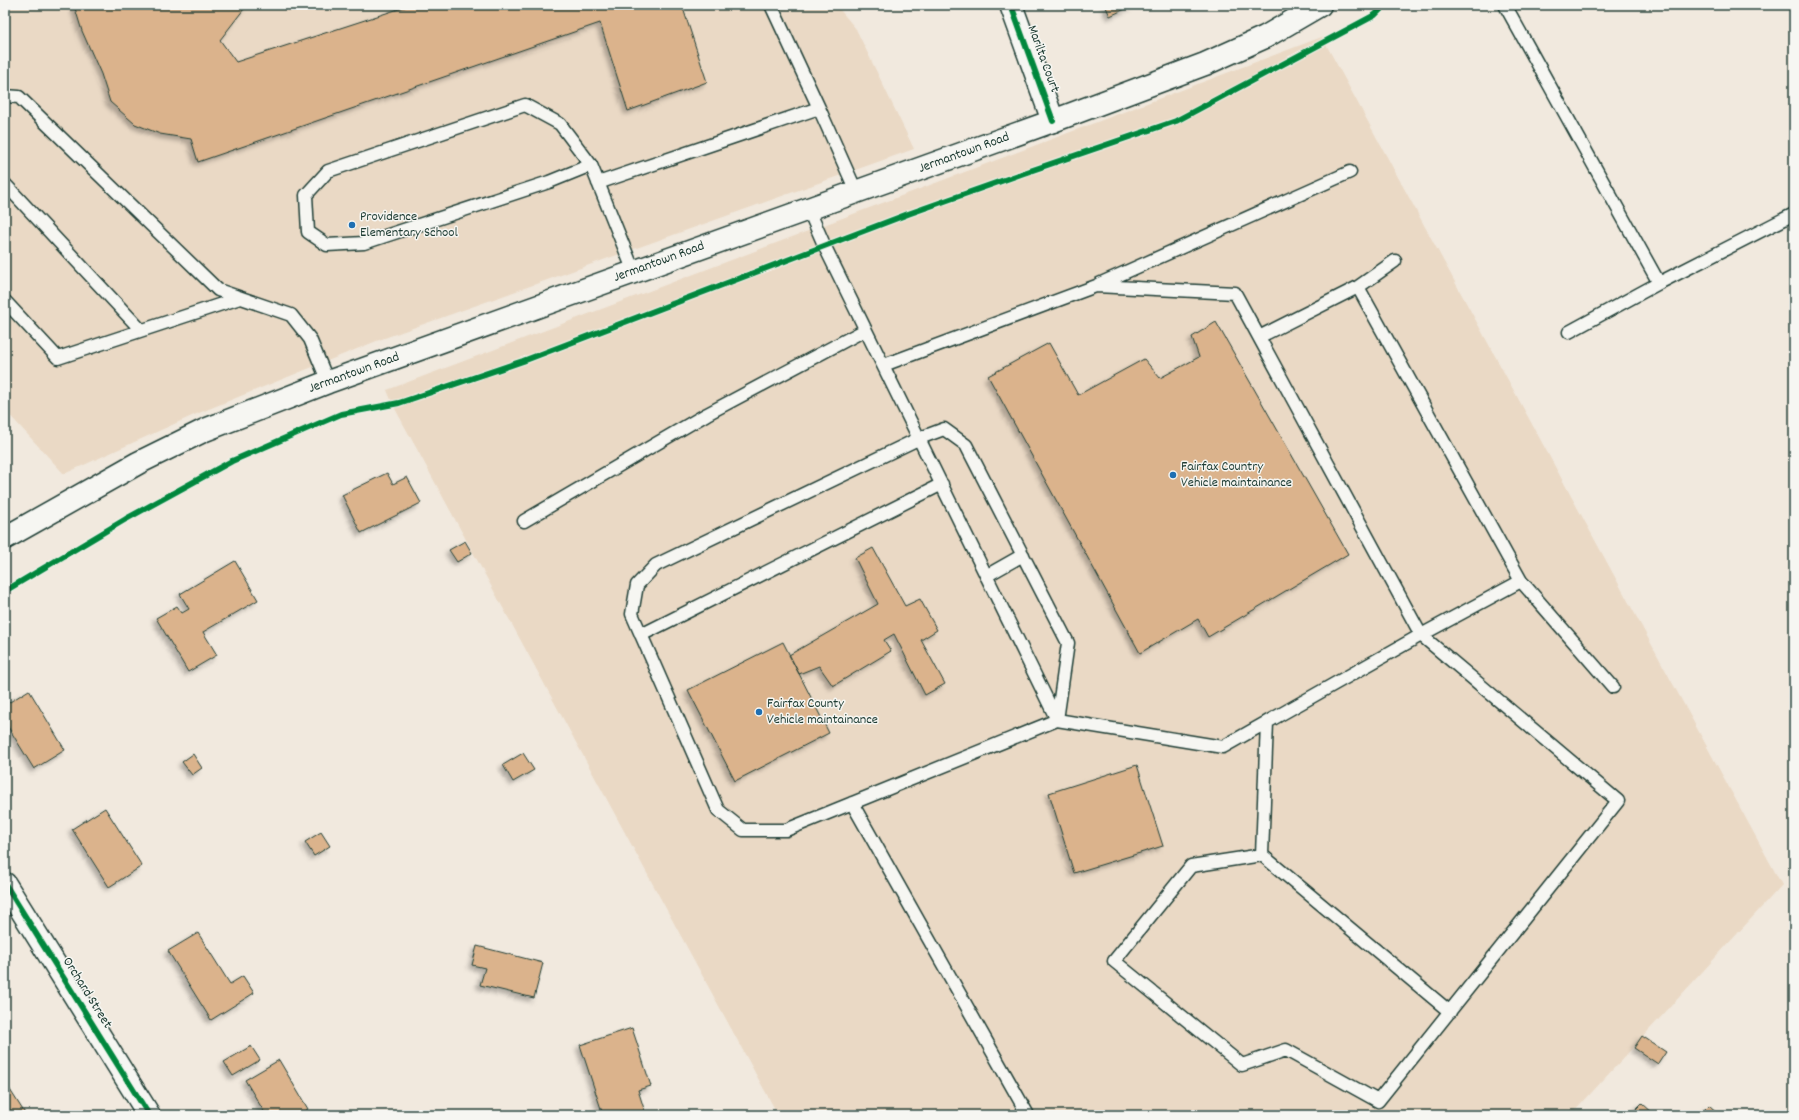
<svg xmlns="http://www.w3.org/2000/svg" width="1799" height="1120" font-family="Dekko,sans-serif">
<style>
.built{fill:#ead9c5}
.building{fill:#dbb38c;stroke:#1f3d34;filter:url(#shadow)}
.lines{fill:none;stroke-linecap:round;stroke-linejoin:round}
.lane-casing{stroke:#1f3d34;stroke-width:15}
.street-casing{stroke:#1f3d34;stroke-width:25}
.secondary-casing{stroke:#1f3d34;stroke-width:25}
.lane{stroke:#f6f6f2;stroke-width:12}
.street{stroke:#f6f6f2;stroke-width:22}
.secondary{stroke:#f6f6f2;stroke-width:22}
.cycleway-casing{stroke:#f6f6f2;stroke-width:8}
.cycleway{stroke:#00873e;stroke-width:6}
.poi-dot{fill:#1f6fb2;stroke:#f6f6f2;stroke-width:1.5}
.labels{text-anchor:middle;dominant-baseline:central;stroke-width:3;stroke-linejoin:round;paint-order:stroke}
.street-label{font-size:14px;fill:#1f3d34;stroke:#f6f6f2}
.poi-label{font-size:14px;fill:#1f3d34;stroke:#f6f6f2;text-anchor:start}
</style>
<defs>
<filter id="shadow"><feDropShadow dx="-3.5" dy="3.5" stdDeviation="2" flood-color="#0004"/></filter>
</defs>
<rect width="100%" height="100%" fill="#f1e9de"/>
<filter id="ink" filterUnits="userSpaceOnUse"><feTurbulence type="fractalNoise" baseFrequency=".025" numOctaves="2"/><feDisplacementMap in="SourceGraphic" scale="8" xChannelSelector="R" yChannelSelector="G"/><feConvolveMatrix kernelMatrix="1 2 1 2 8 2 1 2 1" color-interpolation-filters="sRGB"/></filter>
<g filter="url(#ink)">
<path class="built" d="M5 5H836L856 29 914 149 379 340 194 415 64 474 5 410Z
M1322 37 1782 885 1571 1115H778L393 405 387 390Z"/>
<path class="building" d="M74 5H247L220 40 236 62 411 5H682L707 82 628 111 600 23 198 162 191 139 160 134 135 124 110 102 101 74 82 31Z
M1105 5H1134L1110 16Z
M1216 322 1348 554 1208 637 1198 619 1140 653 988 376 1049 343 1078 395 1144 359 1160 378 1199 357 1192 337Z
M387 473 393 484 407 477 421 503 361 533 342 495Z
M465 541 472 553 457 562 449 550Z
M873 548 905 606 920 599 937 630 921 640 945 684 925 695 894 634 884 640 891 651 833 686 819 666 799 674 789 655 878 604 855 558Z
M235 561 258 600 203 632 217 655 188 672 156 618 177 606 182 613 189 609 180 594Z
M783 642 829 733 735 781 688 690Z
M29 690 65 750 34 769 5 722V705Z
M523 753 534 770 513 782 503 765Z
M193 754 202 768 192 775 182 762Z
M1137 765 1163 846 1074 873 1049 793Z
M105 808 142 866 109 887 72 829Z
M321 832 330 846 314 856 305 842Z
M198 933 230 984 243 976 254 993 211 1020 168 951Z
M477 946 543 963 534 998 480 985 485 968 472 965Z
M632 1028 651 1086 638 1090 646 1115H603L580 1045Z
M1642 1036 1666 1052 1658 1064 1634 1048Z
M251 1046 260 1060 233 1076 224 1062Z
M279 1060 308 1109 298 1115H266L245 1080Z
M5 1082 26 1115H5Z
M1642 1103 1655 1115H1630Z
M1709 1105 1720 1115H1699Z"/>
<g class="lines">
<g class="lane-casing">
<path id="lane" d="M1505 5 1659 283 1794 214
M5 96 19 97 218 290 291 315 310 339 328 382
M819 108 856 191
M591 165 549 182 364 243 327 245 308 232 306 195 328 171 525 105 560 124 591 165 634 272
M598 183 819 108 771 5
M5 184 141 330
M808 208 825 247 1057 720 1223 747 1421 635 1235 293 1096 286 884 365
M1099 284 1350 172
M1358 287 1395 261
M5 301 58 358 240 298
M1569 332 1659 283
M1259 337 1358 287 1521 581 1421 635 1618 801C1538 901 1458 1001 1378 1101L1286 1050 1242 1065 1114 961 1191 866 1262 855 1450 1012
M944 429 966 445 1068 643 1057 720 786 830H743L718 810 632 614 637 585 656 565 920 438Z
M524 521 707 414 865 330
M986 576 1023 555
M1521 581 1613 687
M641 635 942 484
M852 803 1028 1115
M1262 855 1267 722"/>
</g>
<g class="street-casing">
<path id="street" d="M1011 5 1053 121
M5 884 149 1115"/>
</g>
<g class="secondary-casing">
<path id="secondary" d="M5 538 138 463 205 430 328 382 1053 121 1205 64 1265 37 1320 5"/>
</g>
<use href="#lane" class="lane"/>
<use href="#street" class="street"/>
<use href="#secondary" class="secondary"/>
<g class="cycleway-casing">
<path id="cycleway" d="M1011 5 1053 121
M5 591 126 519 232 461 341 414 399 403 523 361 908 214 1024 173 1176 121 1375 15 1385 5
M5 884 149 1115"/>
</g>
<use href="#cycleway" class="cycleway"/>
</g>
</g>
<g class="poi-dot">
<circle cx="352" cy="225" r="4"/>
<circle cx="1173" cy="475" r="4"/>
<circle cx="759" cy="712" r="4"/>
</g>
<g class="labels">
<g class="street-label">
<text transform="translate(1043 59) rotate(70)">Marilta Court</text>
<text transform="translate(964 153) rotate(-20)">Jermantown Road</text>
<text transform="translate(659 262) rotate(-20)">Jermantown Road</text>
<text transform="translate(354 373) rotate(-20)">Jermantown Road</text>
<text transform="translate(87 993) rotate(58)">Orchard Street</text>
</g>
<g class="poi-label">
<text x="360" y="217">Providence<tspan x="360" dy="16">Elementary School</tspan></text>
<text x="1181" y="467">Fairfax Country<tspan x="1181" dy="16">Vehicle maintainance</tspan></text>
<text x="767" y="704">Fairfax County<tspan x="767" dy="16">Vehicle maintainance</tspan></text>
</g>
</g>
<rect width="1799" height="1120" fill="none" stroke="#f6f6f2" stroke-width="20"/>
<rect x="10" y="10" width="1779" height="1100" fill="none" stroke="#1f3d34" stroke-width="1.5" filter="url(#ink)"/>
</svg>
